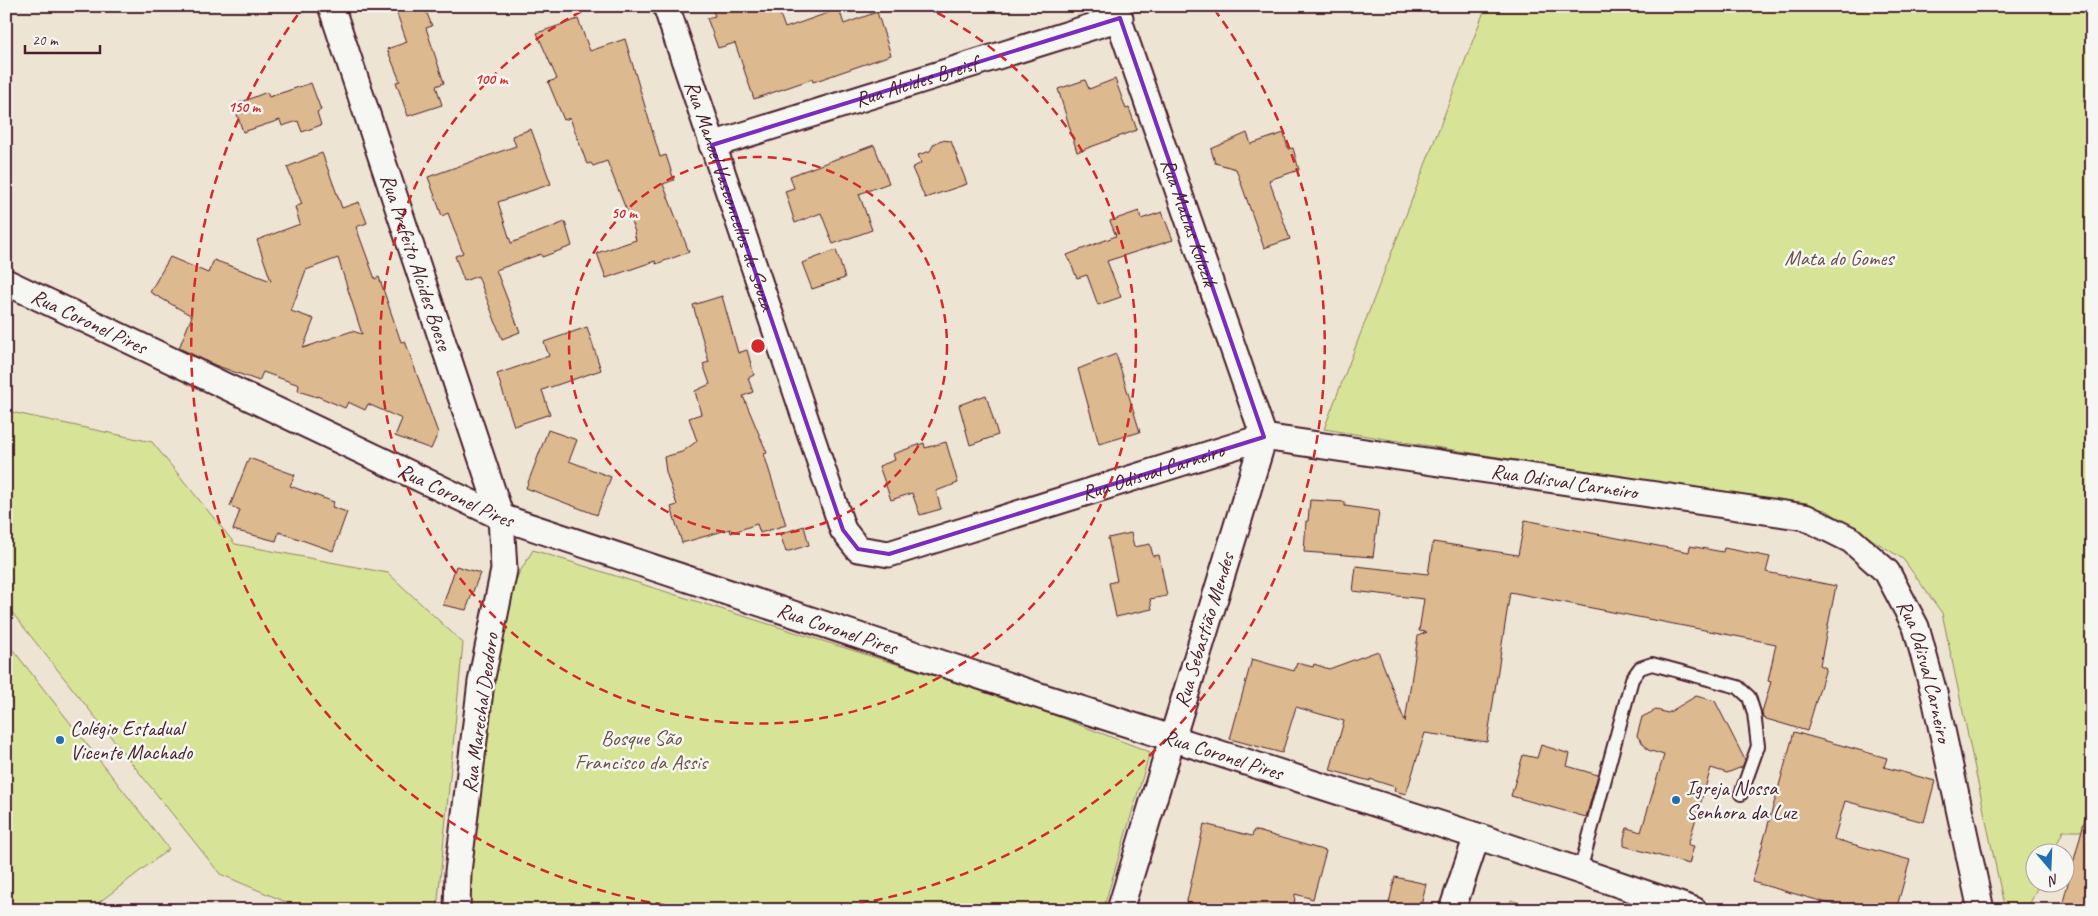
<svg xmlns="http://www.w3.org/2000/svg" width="2098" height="916" font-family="Caveat,sans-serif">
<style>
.green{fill:#d7e497;stroke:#908261}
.building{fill:#dcb98e;stroke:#4a1f2b;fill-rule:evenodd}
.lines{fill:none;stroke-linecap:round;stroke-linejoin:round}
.lane-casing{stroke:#4a1f2b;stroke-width:16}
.street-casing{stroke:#4a1f2b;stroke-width:29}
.lane{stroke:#f6f6f2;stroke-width:12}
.street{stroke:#f6f6f2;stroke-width:25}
.marked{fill:none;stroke:#7b2cbf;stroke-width:4;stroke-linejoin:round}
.ring{fill:none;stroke:#d62828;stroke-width:2.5;stroke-dasharray:9 6}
.poi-dot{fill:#1f6fb2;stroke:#f6f6f2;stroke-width:2}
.labels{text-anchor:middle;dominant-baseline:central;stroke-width:5;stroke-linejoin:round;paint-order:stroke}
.street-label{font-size:21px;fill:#4a1f2b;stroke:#f6f6f2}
.park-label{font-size:21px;fill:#6d5046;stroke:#f6f6f2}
.poi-label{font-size:21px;fill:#4a1f2b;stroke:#f6f6f2;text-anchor:start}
.centre{fill:#d62828;stroke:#f6f6f2;stroke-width:2.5}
.ring-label{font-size:15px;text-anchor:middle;font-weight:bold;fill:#d62828;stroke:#f6f6f2;stroke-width:5;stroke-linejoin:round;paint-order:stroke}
</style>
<rect width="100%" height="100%" fill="#eee4d4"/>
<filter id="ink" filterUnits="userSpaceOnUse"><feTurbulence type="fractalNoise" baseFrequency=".02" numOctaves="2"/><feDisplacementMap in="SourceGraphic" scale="10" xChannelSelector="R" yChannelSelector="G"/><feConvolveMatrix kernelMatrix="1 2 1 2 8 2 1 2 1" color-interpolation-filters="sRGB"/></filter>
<g filter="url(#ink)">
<path class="green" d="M1486 6H2092V831H2063L2053 853 2036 854V884H2039L2027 910H2005L1942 613 1903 559 1826 510 1324 429Z
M6 411 152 442 235 544 388 573 463 643 437 910H296L293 905 220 874 6 605Z
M533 550 1033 707 1150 752 1103 910H467L488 683 518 575Z
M6 641 169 849 89 910H6Z
M1511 900 1540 910H1508Z"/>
<path class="building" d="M410 6H424L432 26 426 28 444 83 436 86 442 105 408 116 396 82 400 81 387 49 407 42 396 11Z
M711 6H777L785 28 839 9 844 24 877 12 891 55 813 82 812 79 754 99 735 43 718 48 707 18 715 16Z
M578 19 590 51 625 39 660 157 666 155 674 180 663 184 689 252 656 264 655 261 606 278 597 253 636 240 634 233 635 232 607 161 593 166 591 163 587 164 570 118 564 120 548 82 557 79 537 33Z
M1115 79 1126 109 1129 108 1137 130 1077 152 1058 89 1085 80 1089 89Z
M311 83 321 110 317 112 321 125 302 132 298 121 282 126 280 120 243 132 234 105 267 92 269 97Z
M531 129 551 184 498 202 511 243 565 222 572 246 542 257 541 254 496 270 520 332 502 339 478 276 464 281 455 256 463 253 448 213 442 216 428 177 516 146 512 136Z
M1247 133 1251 144 1284 133 1288 149 1293 148 1299 170 1269 180 1290 239 1264 248 1236 169 1215 163 1211 149Z
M941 140 951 141 967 184 925 198 912 168 921 163 918 155 930 151 934 144Z
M874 145 889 183 859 194 872 230 833 244 821 213 795 223 785 191 794 188 790 176Z
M322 153 342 208 359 202 367 223 356 227 375 279 379 277 401 342 405 341 438 433 431 449 395 436 402 419 368 404 365 410 348 402 345 408 317 396V397L298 391 299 385 263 372 259 381 215 365 179 348 192 316 150 292 170 257 208 273 214 260 271 281 257 240 300 224 295 207 302 204 287 167ZM338 258 362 334 352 331 303 348 314 319 291 311 306 270Z
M1139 211 1141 219 1162 212 1173 240 1107 261 1121 297 1098 305 1087 275 1077 278 1067 255 1116 236 1110 221Z
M836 250 845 278 812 289 802 263Z
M722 296 738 353 747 350 754 375 748 378 753 392 743 396 767 453 764 454 786 525 760 533 757 524 731 533 730 529 682 543 671 507 677 505 666 472 664 457 682 452 697 441 689 418 701 414 695 391 710 384 703 364 709 362 693 305Z
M587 327 601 370 542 390 550 414 514 426 497 374 549 356 544 342Z
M1116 354 1140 432 1099 444 1078 369Z
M986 395 998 435 970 445 959 405Z
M548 430 577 440 569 461 611 477 597 515 526 488Z
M946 442 958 483 936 491 941 509 920 515 912 493 891 500 879 466 895 460 893 454 924 443 925 448Z
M249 458 295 475 290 486 334 502 332 507 347 512 333 551 279 532 276 541 233 530 240 510 230 506Z
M1310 500 1345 502V506L1379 511 1373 557 1304 552 1306 521H1308Z
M1525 520 1689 552 1690 546 1723 552 1724 548 1770 557 1766 572 1836 586 1820 665 1826 668 1807 731 1763 718 1762 712 1771 682 1768 681 1776 644 1510 592 1487 742 1425 733 1406 794 1394 791 1395 787 1370 779V781L1330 770 1344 721 1296 707 1282 753 1230 739 1252 659 1294 671 1297 663 1313 667 1314 664 1329 669 1378 651 1405 722 1418 636 1427 632 1419 631 1424 599 1353 591 1356 566 1428 574 1433 542 1518 555Z
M804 526 809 545 786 552 780 534Z
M1131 533 1134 547 1150 544 1153 556 1159 555 1167 596 1150 599 1152 609 1116 617 1109 583 1117 581 1108 538Z
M456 566 480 573 466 610 443 605Z
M1696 696 1715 701 1745 760 1742 767 1727 773 1711 768 1688 845 1694 846 1689 864 1624 846V838L1627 828 1641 832 1664 755 1648 750 1637 736 1642 717 1656 710 1668 713Z
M1794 732 1887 758 1884 767 1935 781 1924 822 1845 801 1834 839 1910 860 1896 910H1853L1752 882Z
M1541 745 1570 754 1567 766 1598 775 1586 817 1511 796 1523 755 1537 758Z
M2085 818 2092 819V910H2061Z
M1204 824 1252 836 1254 830 1326 851 1313 899 1295 894 1294 910H1185Z
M1395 877 1426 884 1420 910H1393L1394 905 1389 903Z"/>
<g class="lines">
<g class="lane-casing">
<path id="lane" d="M1580 871 1632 679 1640 668 1652 664 1738 687 1749 697 1754 713 1758 746 1741 794"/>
</g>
<g class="street-casing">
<g id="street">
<path id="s1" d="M331 6 501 517 504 570 481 682 458 872 457 910"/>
<path id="s2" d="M666 6 843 530 858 549 889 554 1264 437 1805 517 1851 540 1887 572 1916 627 1934 693 1981 910"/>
<path id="s3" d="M1114 6 1264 437 1120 910"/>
<path id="s4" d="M712 145 1120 18"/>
<path id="s5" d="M6 282 501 517 1034 694 1477 836 1694 910"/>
<path d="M1452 910 1477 836"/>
</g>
</g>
<use href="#lane" class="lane"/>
<use href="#street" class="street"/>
</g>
</g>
<path class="marked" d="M1120 18 1264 437 889 554 858 549 843 530 712 145Z"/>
<g class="ring">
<circle cx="758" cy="346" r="189"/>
<path d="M924 6A378 378 0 1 1 592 6"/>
<path d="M694 909A567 567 0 0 1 302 9M1214 9A567 567 0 0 1 822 909"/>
</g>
<g class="poi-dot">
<circle cx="60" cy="740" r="5"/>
<circle cx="1676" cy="800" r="5"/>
</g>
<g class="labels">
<g class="street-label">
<text stroke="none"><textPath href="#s4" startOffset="214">Rua Alcides Breisf</textPath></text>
<text stroke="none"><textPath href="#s2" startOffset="200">Rua Manoel Vasconcellos de Souza</textPath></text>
<text stroke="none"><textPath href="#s3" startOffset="229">Rua Matias Kolczik</textPath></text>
<text stroke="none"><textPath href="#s1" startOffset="270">Rua Prefeito Alcides Boese</textPath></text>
<text stroke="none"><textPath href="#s5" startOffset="92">Rua Coronel Pires</textPath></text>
<text stroke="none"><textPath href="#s2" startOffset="885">Rua Odisval Carneiro</textPath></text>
<text stroke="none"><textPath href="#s2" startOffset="1305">Rua Odisval Carneiro</textPath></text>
<text stroke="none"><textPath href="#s5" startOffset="498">Rua Coronel Pires</textPath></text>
<text stroke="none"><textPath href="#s5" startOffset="902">Rua Coronel Pires</textPath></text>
<text transform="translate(1204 630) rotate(-73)">Rua Sebastião Mendes</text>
<text stroke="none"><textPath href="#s2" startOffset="1755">Rua Odisval Carneiro</textPath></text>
<text transform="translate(480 713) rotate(-82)">Rua Marechal Deodoro</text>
<text stroke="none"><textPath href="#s5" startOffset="1308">Rua Coronel Pires</textPath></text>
</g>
<g class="park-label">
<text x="1839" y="258">Mata do Gomes</text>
<text x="641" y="738">Bosque São<tspan x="641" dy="24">Francisco da Assis</tspan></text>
</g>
<g class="poi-label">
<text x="70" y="728">Colégio Estadual<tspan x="70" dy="24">Vicente Machado</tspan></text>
<text x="1686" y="788">Igreja Nossa<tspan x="1686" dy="24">Senhora da Luz</tspan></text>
</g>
</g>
<circle cx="758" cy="346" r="8" class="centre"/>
<g class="ring-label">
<text x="491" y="84">100 m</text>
<text x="244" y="112">150 m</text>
<text x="624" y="218">50 m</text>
</g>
<rect width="2098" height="916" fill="none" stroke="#f6f6f2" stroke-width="25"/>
<rect x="12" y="12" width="2073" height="891" fill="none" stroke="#4a1f2b" stroke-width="2" filter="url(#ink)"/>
<g transform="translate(2050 868) rotate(161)"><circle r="24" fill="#f6f6f2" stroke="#b1a0a2"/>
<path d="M0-4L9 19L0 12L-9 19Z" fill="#1f6fb2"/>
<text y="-8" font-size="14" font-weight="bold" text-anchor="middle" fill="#4a1f2b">N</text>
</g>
<path d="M25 45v8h75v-8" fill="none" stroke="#4a1f2b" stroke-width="2.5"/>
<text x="32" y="45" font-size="15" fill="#4a1f2b" stroke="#f6f6f2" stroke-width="4" paint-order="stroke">20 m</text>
</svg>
